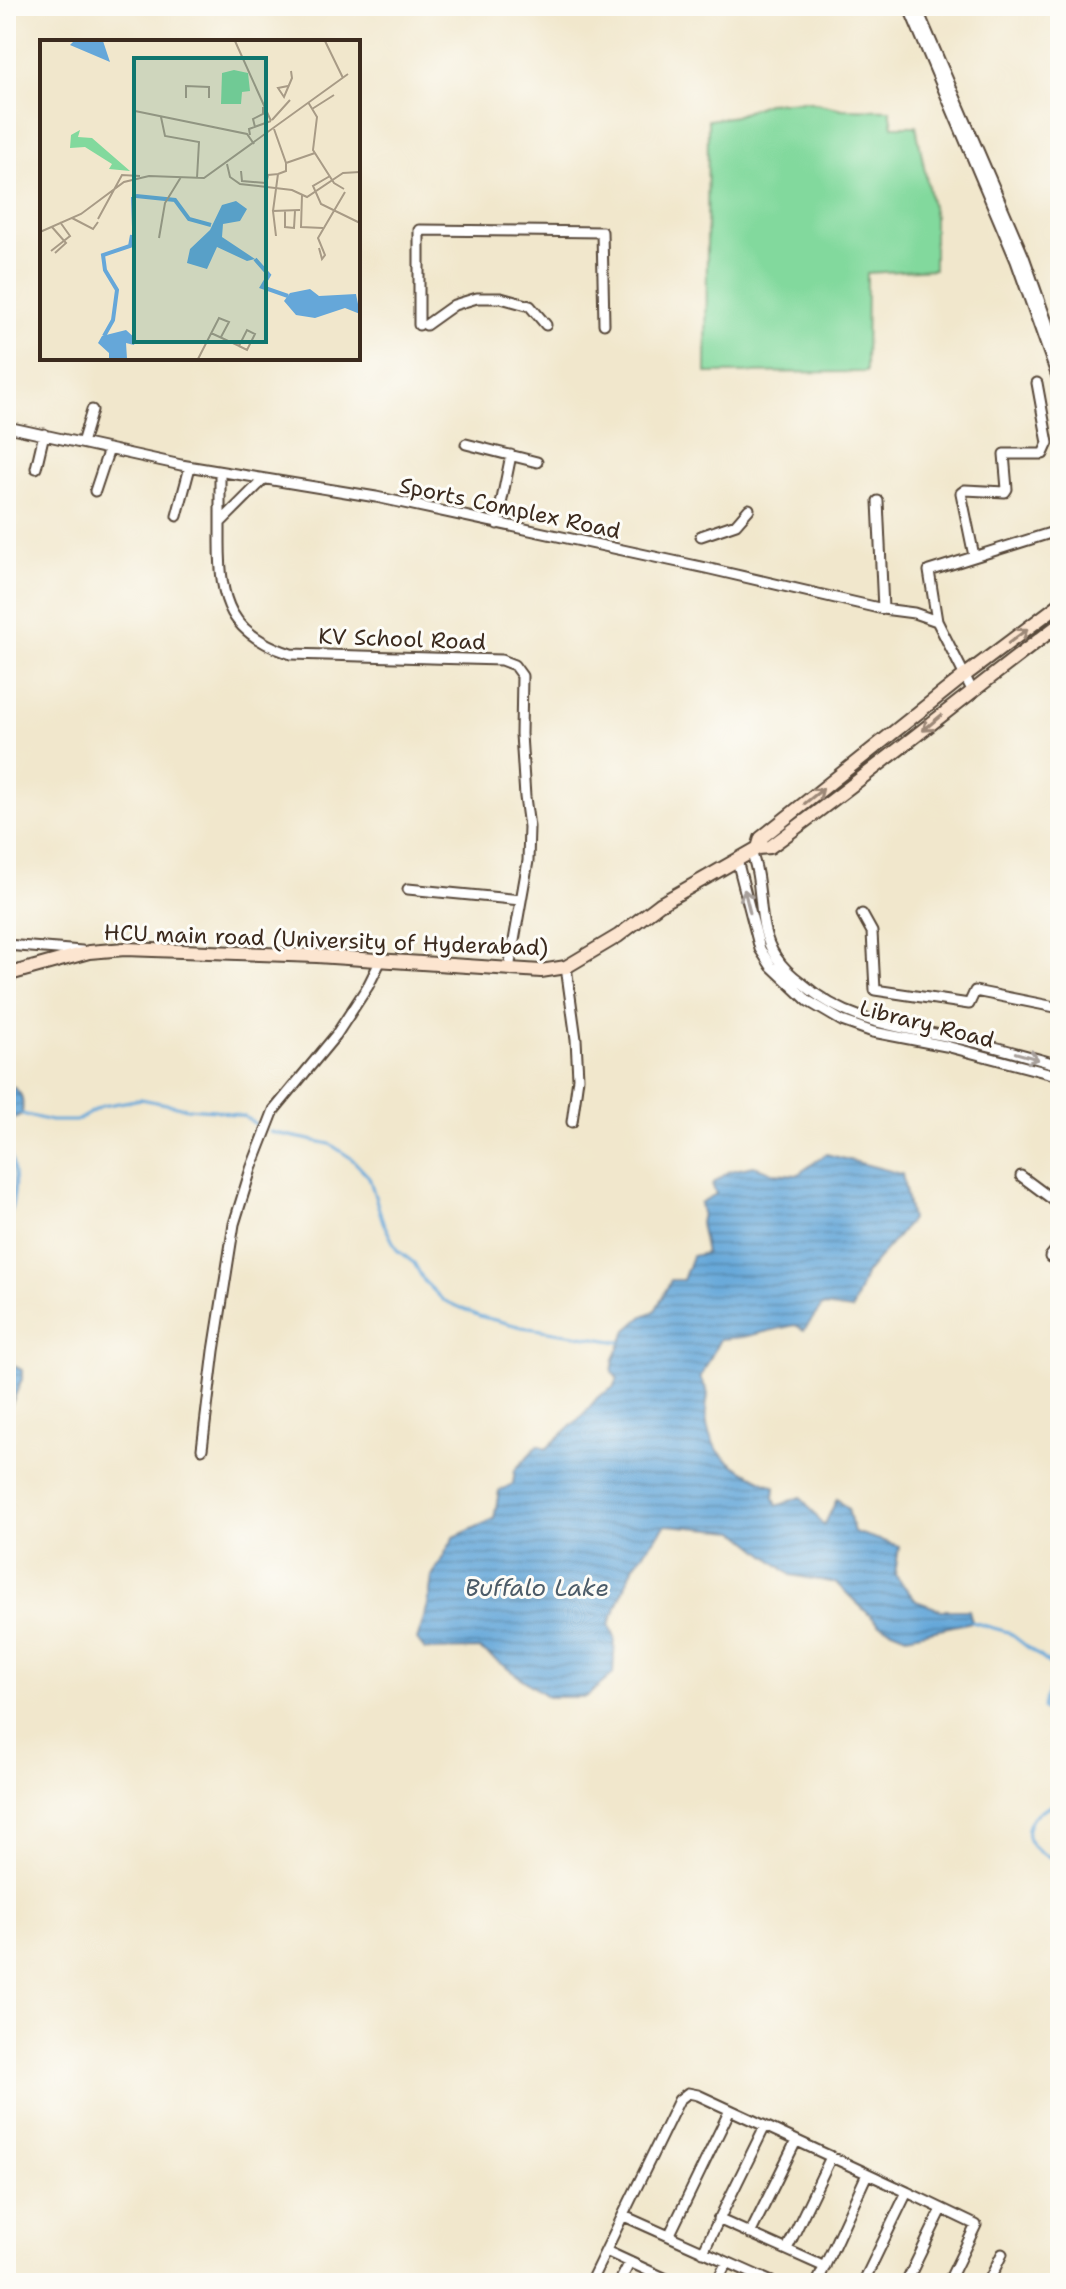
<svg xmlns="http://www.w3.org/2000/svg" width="1066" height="2289" font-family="'Shantell Sans',sans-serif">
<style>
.pitch{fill:#82d99d;stroke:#5e825e;stroke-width:2}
.water{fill:url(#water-rules);stroke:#50687c;stroke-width:2}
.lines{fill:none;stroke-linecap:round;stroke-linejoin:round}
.stream{stroke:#65a7d9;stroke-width:3}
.street-casing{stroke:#564638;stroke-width:13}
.secondary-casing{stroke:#564638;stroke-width:16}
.street{stroke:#fff;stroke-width:9}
.secondary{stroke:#fce5d0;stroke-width:12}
.oneway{stroke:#9c8877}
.oneway2{stroke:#a79f9a}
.labels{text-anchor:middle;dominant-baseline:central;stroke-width:6;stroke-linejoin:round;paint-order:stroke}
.street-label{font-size:22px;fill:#3b2a1e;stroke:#fdfcf7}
.water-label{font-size:24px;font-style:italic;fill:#4c5c69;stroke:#fdfcf7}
.inset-river{fill:none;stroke:#65a7d9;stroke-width:4}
.inset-road{fill:none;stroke:#a89b86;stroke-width:2}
.view{fill:#0f766e;fill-opacity:0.15;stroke:#0f766e;stroke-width:4}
.inset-edge{fill:none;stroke:#3b2a1e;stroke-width:4}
</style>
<defs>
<pattern id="water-rules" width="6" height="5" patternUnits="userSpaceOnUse" patternTransform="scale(2)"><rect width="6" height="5" fill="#65a7d9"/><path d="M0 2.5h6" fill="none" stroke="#5488af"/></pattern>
</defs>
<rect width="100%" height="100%" fill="#fdfcf7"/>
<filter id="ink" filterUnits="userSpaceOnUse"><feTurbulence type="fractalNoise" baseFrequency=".0125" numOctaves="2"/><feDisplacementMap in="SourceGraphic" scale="16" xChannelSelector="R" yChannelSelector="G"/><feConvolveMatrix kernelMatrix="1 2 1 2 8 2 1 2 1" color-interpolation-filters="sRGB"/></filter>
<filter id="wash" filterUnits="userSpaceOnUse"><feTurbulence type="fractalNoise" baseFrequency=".006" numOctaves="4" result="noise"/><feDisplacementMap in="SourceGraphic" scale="32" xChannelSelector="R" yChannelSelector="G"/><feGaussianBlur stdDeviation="1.8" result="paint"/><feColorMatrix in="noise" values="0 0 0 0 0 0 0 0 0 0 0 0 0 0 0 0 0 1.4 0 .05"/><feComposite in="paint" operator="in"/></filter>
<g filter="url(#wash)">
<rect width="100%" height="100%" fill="#f1e7cc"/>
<path class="pitch" d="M805 101 843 109 890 110 893 126H916L934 217V269L867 273 866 372 706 373 708 120 735 116 767 103Z"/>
<path class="water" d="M6 1083C22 1091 24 1097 22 1114L12 1120 6 1112Z
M826 1154 902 1174 911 1220 866 1273 852 1310 822 1306 804 1330 795 1325 743 1337 720 1339 700 1378C713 1399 706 1392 706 1413 707 1459 740 1469 775 1487L774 1498 777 1506 801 1497 824 1526 837 1499 848 1509 854 1532 899 1546 895 1575 916 1601 941 1610H969L972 1622 907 1636 880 1625 836 1583 791 1575 736 1531 666 1525 634 1565 609 1625 615 1638 613 1674 586 1697H548L480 1649 425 1650 417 1640 428 1605 432 1577 454 1537 494 1519 499 1491 513 1484 515 1470 538 1445 546 1449 582 1416 598 1397 614 1387 618 1379 612 1372 614 1359 627 1330 643 1316 655 1311 671 1280H683L692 1256 706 1253 700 1223 702 1213 700 1203 716 1194 712 1184 730 1171 754 1166 774 1173 797 1175Z
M6 1362 22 1370V1379L6 1417Z"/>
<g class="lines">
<path class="stream" d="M22 1114 51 1121H76L102 1106 141 1099 186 1108 215 1110 245 1117 263 1129
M270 1132 330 1144 351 1158 369 1177 383 1222 397 1250 414 1263 424 1281 443 1300 479 1316 522 1327 620 1342
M6 1143C19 1174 16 1197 6 1228
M972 1622 1008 1632 1056 1669C1057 1685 1044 1693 1043 1709L1060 1721
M1060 1802C1051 1805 1037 1810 1032 1819 1018 1842 1041 1857 1060 1859"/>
</g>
</g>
<g filter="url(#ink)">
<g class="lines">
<g class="street-casing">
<path id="street" d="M908 6 1016 261 1060 385
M916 6 1024 257 1060 359
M419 325V230L602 232 604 324
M426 325 454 305 477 298H501L530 306 546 325
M12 428 181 465 376 497 706 568 883 609 914 613 937 621 972 690
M82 443 92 410
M466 444 537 462
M36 468 44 434
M220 472C220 496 220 519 220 542 220 601 229 634 291 654L501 660 514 665 522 676 521 734 525 797 529 827 528 861 509 969
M95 491 109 449
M878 501 883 609
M177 516 190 467
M220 523 263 480
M497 524 511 455
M701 536 736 524 749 509
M974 556 961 493 965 490 1005 492 1007 489 1004 454H1043L1048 443 1037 383
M937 621 929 571 1060 530
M751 852C765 886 755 926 776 957 783 968 792 976 802 983 850 1026 906 1027 966 1040 998 1047 1029 1057 1060 1065
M737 860 760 949 771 966 808 1001 842 1021 873 1032 946 1046 1060 1076
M408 889 521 900
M862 914 872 932 875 990 969 1004 975 991 1060 1008
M6 945 82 951
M566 967 576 1039 578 1078 572 1122
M1057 1068 1060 1049
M1021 1176 1060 1205
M1050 1257 1060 1245
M202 1449 214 1351 234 1224 251 1169 274 1110 336 1035 368 986 381 960
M765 2126 907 2192
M624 2216 774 2283
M718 2219 825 2267
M750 2234 796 2141
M669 2236 730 2110
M787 2249 831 2157
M606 2251 675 2283
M590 2283 679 2100 688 2093 698 2095 765 2126 703 2252
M619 2283 630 2262
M716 2283 727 2262
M817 2283 867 2174
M863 2283 907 2192 976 2225 948 2283
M906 2283 942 2209
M988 2283 1002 2254"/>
</g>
<g class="secondary-casing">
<path id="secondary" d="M758 848 761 838 964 676 1060 604
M6 975 89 952 125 949 317 956 541 971 566 967 618 936 660 904 758 848 770 847C869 775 963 697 1060 624"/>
</g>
<use href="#street" class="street"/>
<use href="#secondary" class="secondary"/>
</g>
<defs><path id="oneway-shaft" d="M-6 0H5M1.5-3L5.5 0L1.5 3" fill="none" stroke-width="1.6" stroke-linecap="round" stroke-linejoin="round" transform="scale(2)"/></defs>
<g class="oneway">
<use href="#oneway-shaft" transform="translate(1018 636) rotate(-37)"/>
<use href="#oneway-shaft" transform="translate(932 723) rotate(140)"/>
<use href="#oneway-shaft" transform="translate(814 796) rotate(-39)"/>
</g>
<g class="oneway2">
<use href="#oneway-shaft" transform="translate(747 901) rotate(-104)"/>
<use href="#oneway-shaft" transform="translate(1027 1056) rotate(16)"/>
</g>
</g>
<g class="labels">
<g class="street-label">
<text transform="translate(510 508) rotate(12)">Sports Complex Road</text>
<text transform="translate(402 639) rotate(2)">KV School Road</text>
<text transform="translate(326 940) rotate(2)">HCU main road (University of Hyderabad)</text>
<text transform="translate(927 1024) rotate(14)">Library Road</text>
</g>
<g class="water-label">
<text x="537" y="1588">Buffalo Lake</text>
</g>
</g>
<g transform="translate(40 40)">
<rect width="320" height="320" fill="#f1e7cc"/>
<path d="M40 90 38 97 52 98 90 131 69 129 72 124 45 107 30 108 31 95Z" fill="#82d99d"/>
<path d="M194 30 208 33 210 51 202 52 201 64H181L182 33Z" fill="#82d99d"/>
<path d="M34 1H63L70 22 30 5ZM196 161 207 169 200 181 183 184 182 197 215 219 207 221 177 207 167 229 147 223 150 209 170 190 182 165ZM270 249 279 256 316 254 320 274 305 268 275 278 256 275 244 261 250 253ZM86 290 96 299 94 305 86 303 87 319H69V313L58 303 62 296Z" fill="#65a7d9"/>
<path class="inset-river" d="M96 156 135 160 149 179 171 185M93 157 94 187M215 219 229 235 222 247 248 256M64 296 73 280 77 250 65 230 63 215 90 206 92 195"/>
<path class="inset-road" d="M195 1 231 81M285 1 303 38M248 46 238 48 244 57 252 38 251 31M146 58V46L169 47V58M268 62 277 77 273 110 294 143 304 149M272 69 294 55M95 71 207 94 214 104M121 77 125 96 159 102 157 138M232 80 250 60M215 87 213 79 223 74V67M234 89 246 123V131L238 134M210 95 209 89 231 81M246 123 275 113M187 124 190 137 200 144 252 150 267 157 303 133 320 132M201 131 202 141 226 143M290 136 273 146 281 164 320 183M225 150 228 135 238 134 233 171M262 155 261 187 283 188M245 171V187L254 188 255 171M32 178 53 189 58 182M58 179 82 135 100 136M12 187 26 203 15 213M0 192 41 174 84 142 109 136 164 138 308 34M236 196 233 171 260 170M119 198 125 163 141 137M279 208 282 219 285 215 278 198 305 152M11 211 30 196 20 182M171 293 199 306 207 290 215 294 207 310 199 306M158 319 179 278 189 282 181 297"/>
<path class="view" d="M94 18H226V302H94Z"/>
<rect width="320" height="320" class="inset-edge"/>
</g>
<rect width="1066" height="2289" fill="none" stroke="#fdfcf7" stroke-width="32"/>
</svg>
